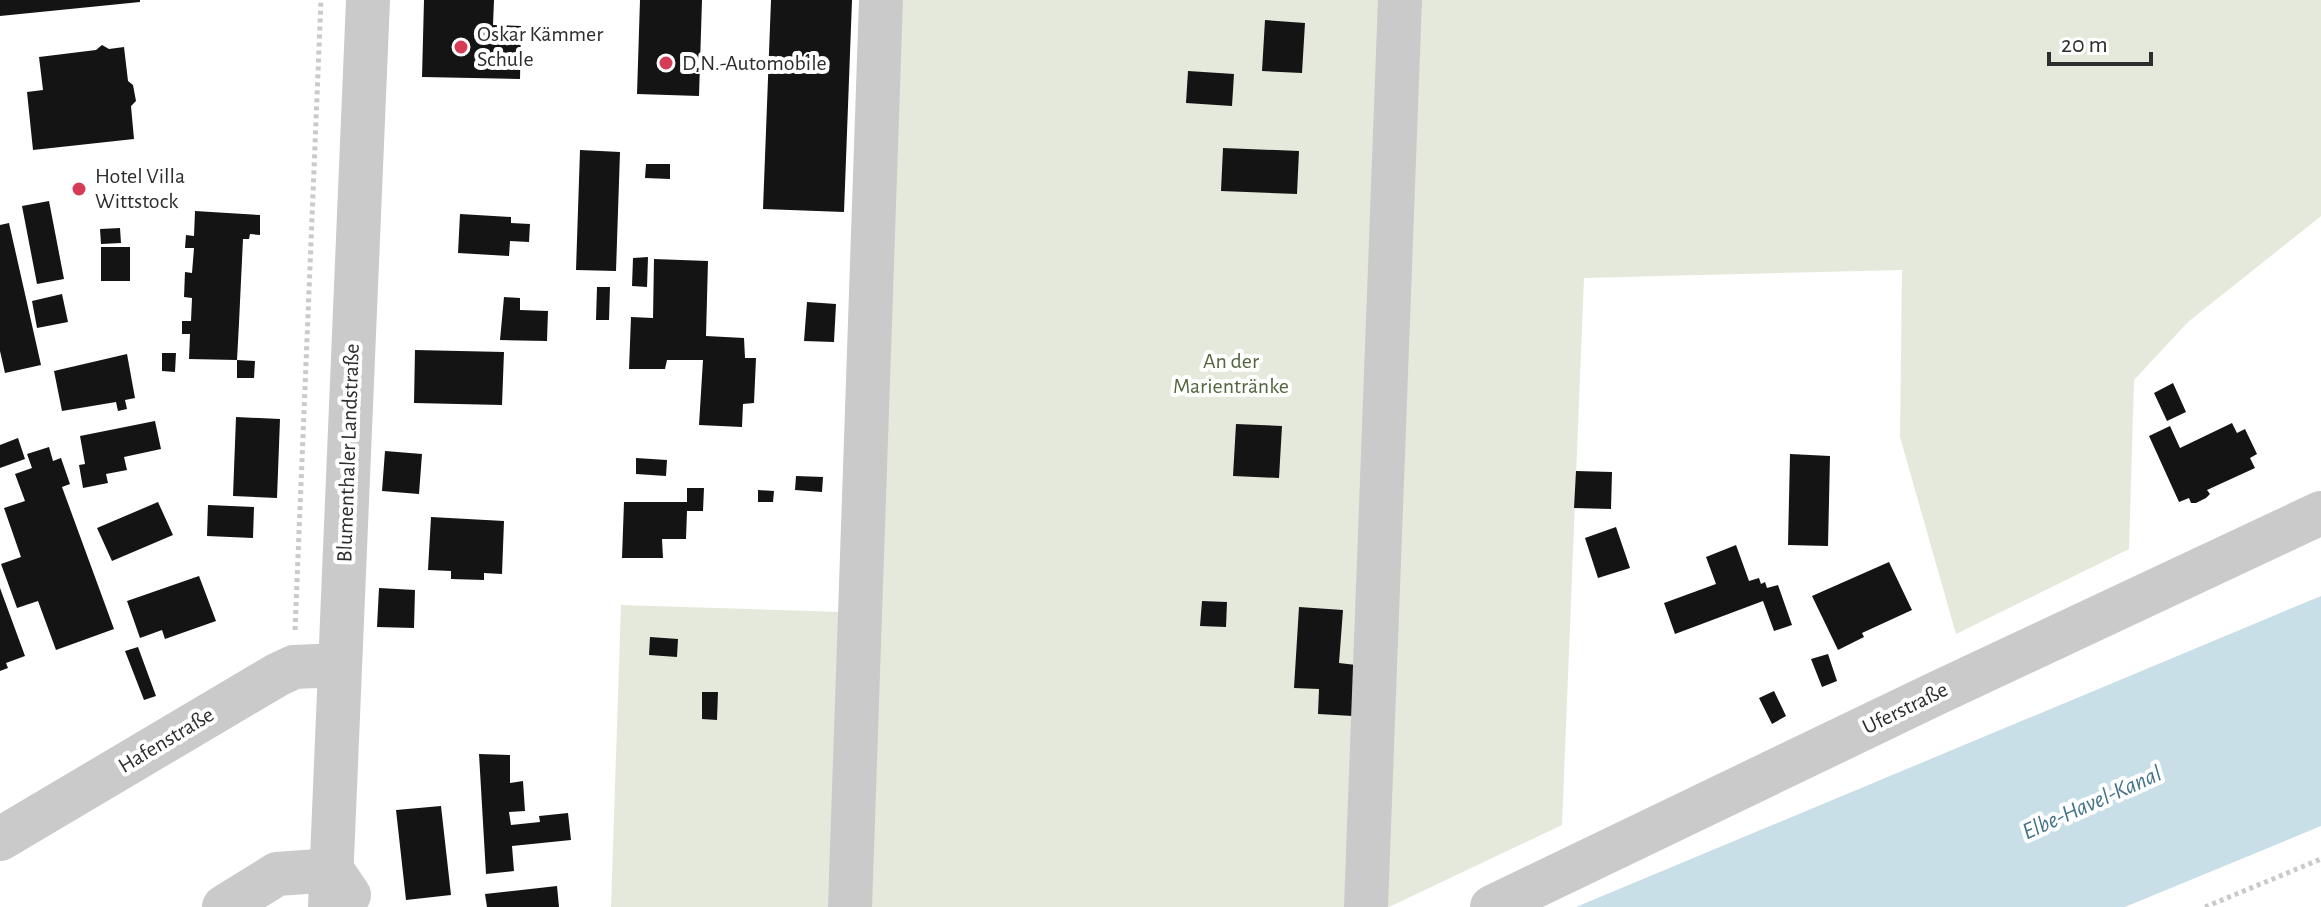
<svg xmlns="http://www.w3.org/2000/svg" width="2321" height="907" font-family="'Alegreya Sans',sans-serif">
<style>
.green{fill:#e4e9db}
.water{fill:#c9dfe8}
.building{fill:#141414}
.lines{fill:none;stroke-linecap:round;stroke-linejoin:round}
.path{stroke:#cacaca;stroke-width:5;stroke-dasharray:4 4;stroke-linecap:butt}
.minor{stroke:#cacaca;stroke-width:44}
.poi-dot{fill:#d73c56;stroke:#fff;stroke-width:3}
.labels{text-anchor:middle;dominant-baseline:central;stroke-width:8;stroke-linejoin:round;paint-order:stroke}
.poi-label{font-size:22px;fill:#2d2d2d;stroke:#fff;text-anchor:start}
.park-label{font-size:22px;fill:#54653e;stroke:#fff}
.street-label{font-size:22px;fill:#2d2d2d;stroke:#fff}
.water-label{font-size:24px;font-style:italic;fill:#427388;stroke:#fff}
</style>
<rect width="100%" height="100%" fill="#fff"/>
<path class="green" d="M892 0H2321V216L2188 322 2134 380 2129 549 1956 634 1900 437 1902 270 1584 278 1562 825 1389 907H611L621 605 873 613Z"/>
<path class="water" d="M2321 596V826L2125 907H1576Z"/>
<path class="building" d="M0 0H140V2L0 16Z
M424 0H494L493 25 521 26 520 79 422 77Z
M640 0H702L699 96 637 94Z
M771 0H852L844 212 763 209Z
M1265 20 1305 23 1302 73 1262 71Z
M102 45 109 49 124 47 128 81 133 85 136 101 131 106 134 139 33 150 27 92 43 90 39 57 96 50Z
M1188 71 1234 74 1232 106 1186 103Z
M1223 148 1299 151 1297 194 1221 191Z
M580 150 620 152 616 271 576 270Z
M646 164H670V179L645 178Z
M49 201 64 279 37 284 22 206Z
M195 211 260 215V235L250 234 249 239H243L239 323 237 360 255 361 254 378H237V360L189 359 190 334H182V321H191L192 298 184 297 185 272 192 273 194 248H185L186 235 194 236Z
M460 214 511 217V223L530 224 529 242 510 241 509 256 458 253Z
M9 223 41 365 5 373 0 351V225Z
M120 228 121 243 101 244 100 229Z
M101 247H130V281H101Z
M648 257 647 287 632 286 633 258Z
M654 259 708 261 706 336 744 338 745 358H756L754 403 743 404 742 427 699 425 703 360H667L665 369H629L631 317 653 318Z
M597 287H610L609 320H596Z
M62 294 68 322 37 328 32 301Z
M504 297 520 298V310L548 311 547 341 500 340Z
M807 302 836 304 834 342 804 341Z
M415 350 504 352 502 405 414 403Z
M162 353H176L175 372 162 371Z
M127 354 135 398 125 400 127 409 118 411 116 402 62 411 54 371Z
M2173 383 2186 412 2167 421 2154 393Z
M236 417 280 419 277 498 233 496Z
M155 421 161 449 124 457 127 470 106 474 108 483 83 488 79 465 85 464 80 436Z
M2232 423 2237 433 2245 429 2257 454 2250 458 2255 468 2207 490 2210 494 2206 498 2196 503H2191L2189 498 2179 502 2149 436 2170 426 2180 448Z
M1236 424 1282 426 1279 478 1233 476Z
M18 438 25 459 0 468V445Z
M49 447 53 461 61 458 70 484 62 487 114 629 56 650 38 601 17 608 1 564 21 557 4 508 25 501 15 474 32 468 27 454Z
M385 451 422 454 419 494 382 491Z
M1790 454 1830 456 1828 546 1788 545Z
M636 458 667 460 666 476 636 474Z
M1576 471 1612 472 1611 509 1574 508Z
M796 476 823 477 822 492 795 490Z
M687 488H704L703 511H687L686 539H662L663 558H622L624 502H687Z
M758 490 774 491 773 502H758Z
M158 502 173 535 112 561 97 528Z
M208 505 254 507 253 538 207 536Z
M431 517 504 521 502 574 484 573V580L451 579V571L428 570Z
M1616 527 1630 568 1598 578 1585 538Z
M1736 545 1749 581 1759 578 1761 584 1765 582 1767 588 1778 585 1792 625 1774 631 1763 601 1675 634 1664 603 1716 584 1706 557Z
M1889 562 1912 610 1862 633 1864 637 1838 650 1812 596Z
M199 576 216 621 165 639 162 630 140 638 127 601Z
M0 588 25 656 6 663 8 668 0 671Z
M379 588 415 590 414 628 377 627Z
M1202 601 1227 602 1226 627 1200 626Z
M1299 607 1343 610 1339 663 1356 665 1353 716 1318 714 1319 689 1294 688Z
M650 637 678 639 677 657 649 655Z
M138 647 156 696 144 700 125 651Z
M1828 654 1837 681 1822 687 1811 659Z
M1774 691 1786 716 1772 724 1759 698Z
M702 692H718L717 720 702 719Z
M479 754 510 755V783L523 781 525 811 509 812 511 825 540 822 539 816 568 813 571 840 512 846 514 871 486 874Z
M441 806 451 895 406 900 396 810Z
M557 886 559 907H487L485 894Z"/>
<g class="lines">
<path class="path" d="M295 630 321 0
M2205 907 2321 859"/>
<path class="minor" d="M0 839 277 675 294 667 339 665
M224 907 277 874 332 870 349 895
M330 907 368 0
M850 907 881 0
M1366 907 1400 0
M1492 907 1937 693 2321 513"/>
</g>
<g class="poi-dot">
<circle cx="461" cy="47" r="8"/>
<circle cx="666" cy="63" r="8"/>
<circle cx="79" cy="189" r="8"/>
</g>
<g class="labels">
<g class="poi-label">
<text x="477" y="34">Oskar Kämmer<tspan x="477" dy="25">Schule</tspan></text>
<text x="682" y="63">D.N.-Automobile</text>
<text x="95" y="176">Hotel Villa<tspan x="95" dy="25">Wittstock</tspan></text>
</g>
<g class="park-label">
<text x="1231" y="361">An der<tspan x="1231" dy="25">Marientränke</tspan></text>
</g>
<g class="street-label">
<text transform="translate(348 453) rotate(-88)">Blumenthaler Landstraße</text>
<text transform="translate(1905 708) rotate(-26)">Uferstraße</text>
<text transform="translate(166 740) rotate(-31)">Hafenstraße</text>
</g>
<g class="water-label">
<text transform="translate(2092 803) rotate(-24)">Elbe-Havel-Kanal</text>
</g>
</g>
<path d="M2049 52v12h102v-12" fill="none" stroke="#2d2d2d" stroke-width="4"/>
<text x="2061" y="52" font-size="24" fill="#2d2d2d" stroke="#ffffff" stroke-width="6" paint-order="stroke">20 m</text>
</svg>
